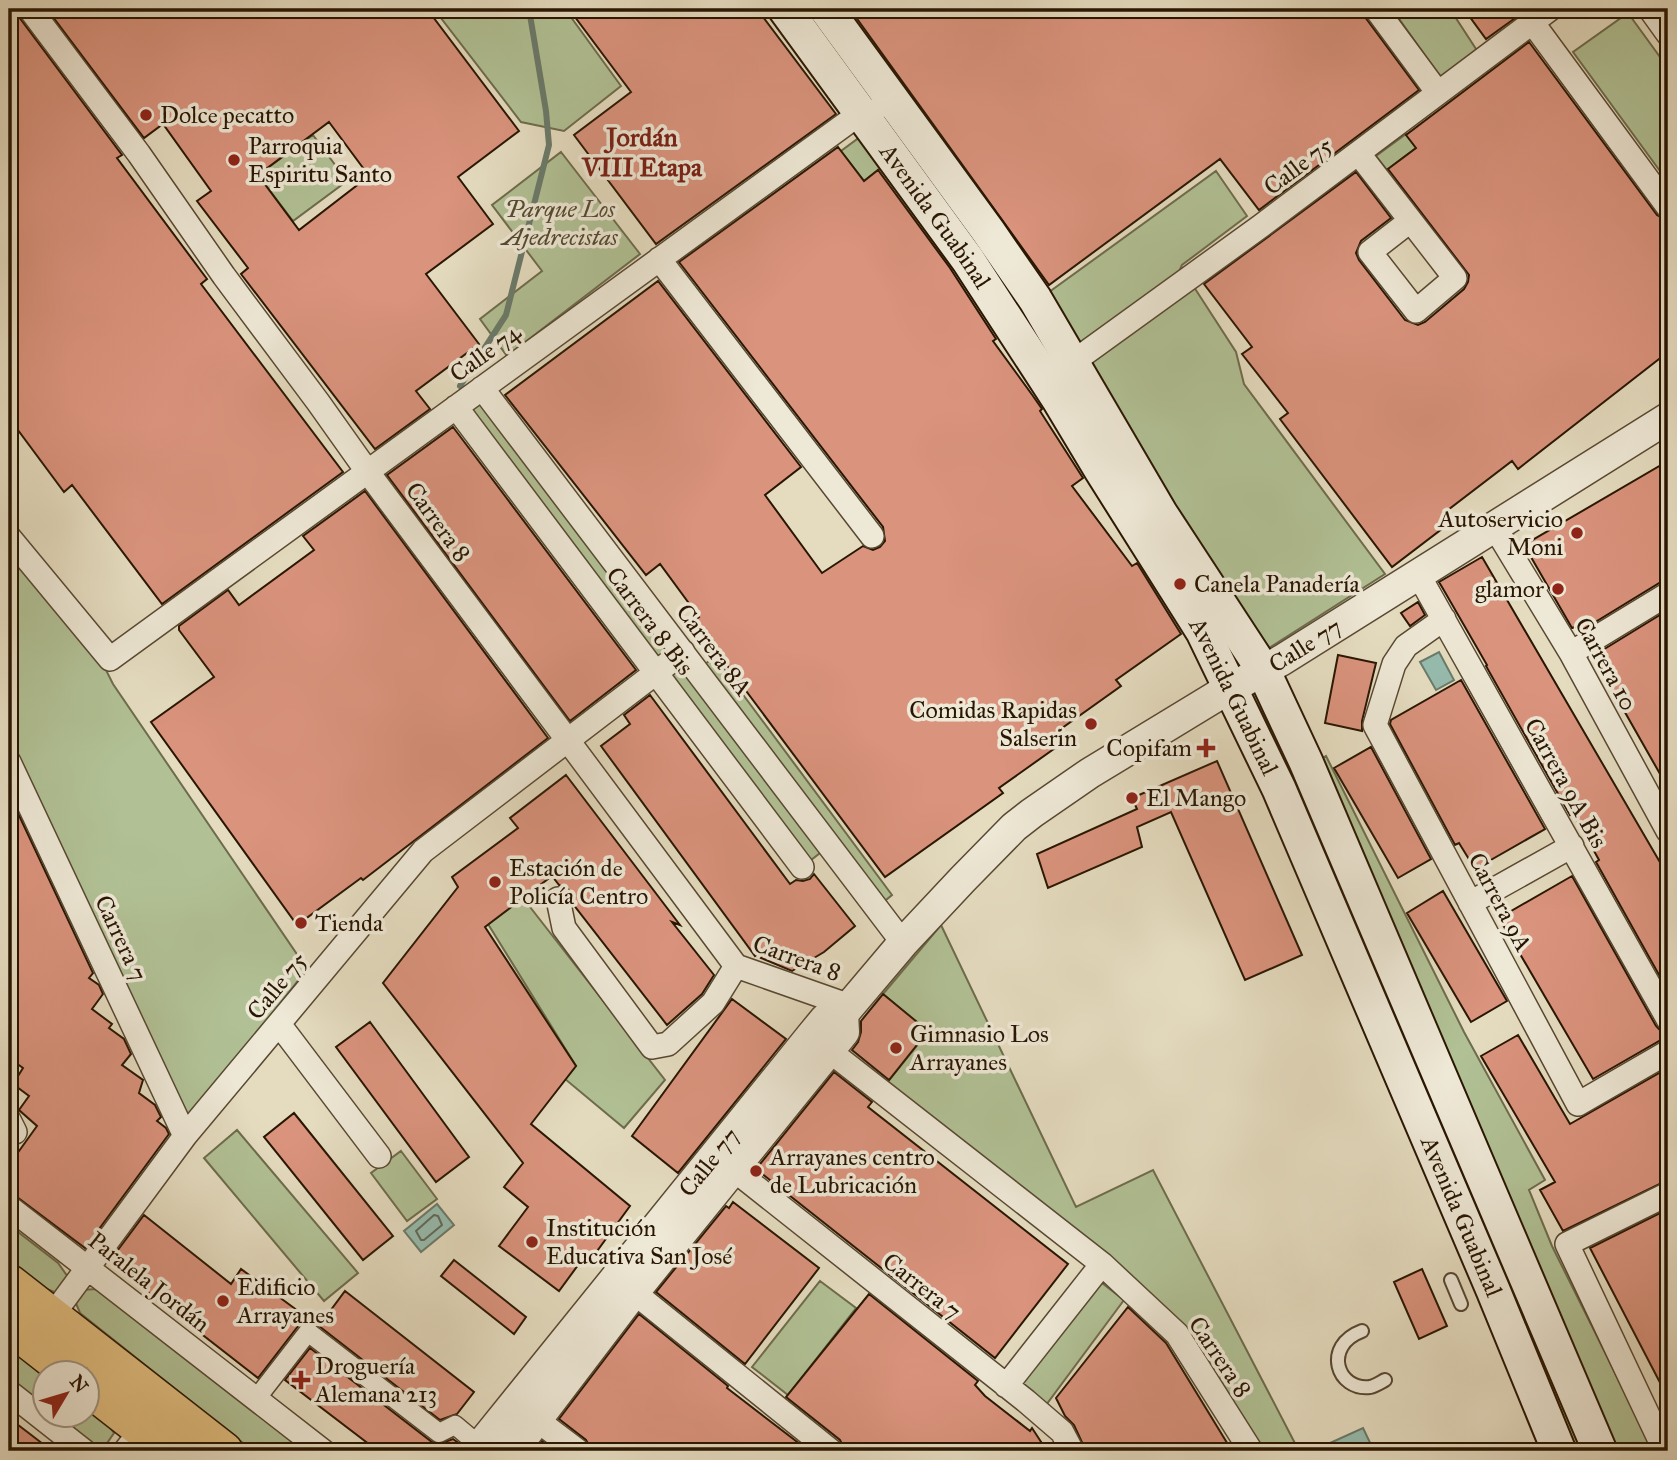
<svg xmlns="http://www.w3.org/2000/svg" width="1677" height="1460" font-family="'IM FELL Great Primer',serif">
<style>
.green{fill:#b1c195;stroke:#6d6c4c;stroke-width:2}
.water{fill:#96bcaf;stroke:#6a7a6a;stroke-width:2}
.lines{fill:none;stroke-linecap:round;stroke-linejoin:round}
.shore{stroke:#606958;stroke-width:2}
.stream{stroke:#6a7a6a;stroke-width:6}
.building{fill:#da937d;stroke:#291602;stroke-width:2;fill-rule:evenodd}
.service-casing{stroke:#584832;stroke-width:16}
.pedestrian-casing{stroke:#584832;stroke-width:21}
.minor-casing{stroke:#584832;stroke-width:26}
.tertiary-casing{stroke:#584832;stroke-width:33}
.secondary-casing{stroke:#291602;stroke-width:37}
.primary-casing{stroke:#291602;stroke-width:40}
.service{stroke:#eee8d6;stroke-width:12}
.pedestrian{stroke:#eee8d6;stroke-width:18}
.minor{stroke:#eee8d6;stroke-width:23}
.tertiary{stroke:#eee8d6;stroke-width:30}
.secondary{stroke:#eee8d6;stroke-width:33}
.primary{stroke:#e2be80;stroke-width:37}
.poi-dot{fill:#8f2418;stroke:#eee8d6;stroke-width:2.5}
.labels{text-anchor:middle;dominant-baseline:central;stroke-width:7;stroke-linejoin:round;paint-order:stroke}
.poi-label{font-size:24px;fill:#291602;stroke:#eee8d6;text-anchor:start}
.street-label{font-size:24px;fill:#291602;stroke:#eee8d6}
.park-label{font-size:24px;font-style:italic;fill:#52492e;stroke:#eee8d6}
.neighbourhood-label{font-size:26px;font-weight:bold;fill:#7a1f14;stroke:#eee8d6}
</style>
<rect width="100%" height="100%" fill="#e5dcc0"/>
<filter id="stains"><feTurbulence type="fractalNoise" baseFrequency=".00286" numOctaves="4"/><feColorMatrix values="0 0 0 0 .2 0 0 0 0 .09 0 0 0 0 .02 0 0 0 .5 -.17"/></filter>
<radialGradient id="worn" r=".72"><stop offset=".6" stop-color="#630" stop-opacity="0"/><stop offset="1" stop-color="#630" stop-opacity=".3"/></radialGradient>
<path class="green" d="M434 9H565L621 86 564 131 521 122Z
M1392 9H1450L1478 52 1444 82Z
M1628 13 1668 68V182L1573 52Z
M1406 134 1416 148 1387 170 1376 156Z
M313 135 347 181 293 221 258 175Z
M860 137 882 167 864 181 841 151Z
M561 152 640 254 507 356 480 319 542 271 492 205Z
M1216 171 1247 216 1182 265 1174 283 1081 349 1045 295Z
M1192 284 1236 352 1244 384 1385 574 1269 648 1214 568 1082 359Z
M482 388 829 846 802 867 456 407Z
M9 552 101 660 113 684 307 969 185 1126 9 752Z
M715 657 892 895 881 904 702 666Z
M1250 693 1295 766 1592 1451H1576L1484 1231Z
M1326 756 1464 1032 1545 1180 1529 1190 1552 1246 1654 1451H1608L1317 762Z
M523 898 665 1080 624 1128 565 1079 576 1066 488 924Z
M941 925 1076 1207 1153 1170 1299 1451H1260L1186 1329 886 1084 928 1032 883 994Z
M237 1130 358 1273 324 1301 204 1158Z
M401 1151 437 1199 407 1221 371 1173Z
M9 1225 58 1263 68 1277 57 1293 44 1288 9 1260Z
M1098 1280 1124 1300 1046 1405 1019 1385Z
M820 1281 856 1308 788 1395 752 1367Z
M97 1289 304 1451H253L80 1313 75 1301 81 1290Z
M9 1345 45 1374V1410L9 1381Z
M88 1407 104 1420 114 1433 103 1449 90 1444 52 1415 88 1414Z"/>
<path class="water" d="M1439 652 1454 680 1436 690 1420 662Z
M437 1204 454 1225 421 1252 404 1231Z
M1363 1428 1374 1451H1321L1319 1448Z"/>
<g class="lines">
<path class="shore" d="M434 1215 438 1216 442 1225 424 1240H421L416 1231Z"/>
<path class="stream" d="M460 386 506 315 549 145 546 111 529 9"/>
</g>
<path class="building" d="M9 9H16L19 17 122 155 117 158 207 279 201 284 343 472 162 604 72 485 64 492 9 418Z
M47 9H427L519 131 458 177 493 224 426 274 479 344 416 391 430 409 375 449 241 274 248 268 197 201 211 191 163 124 144 138ZM329 122 369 176 299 230 258 175Z
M569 9H757L836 114 656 244 574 135 631 92Z
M850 9H1362L1365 17 1419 90 1259 210 1220 159 1049 285Z
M1464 9H1513L1518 16 1486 39Z
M1529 42 1657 215 1668 221V352L1518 469 1512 461 1444 513 1451 522 1392 567 1280 419 1288 413 1242 354 1252 347 1204 284 1356 172 1391 218 1361 241 1356 253 1359 260 1405 320 1418 325 1425 322 1464 289 1468 282 1469 275 1388 169 1416 148 1406 135Z
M838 147 864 181 878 170 950 268 996 339 993 341 1033 396 1042 409 1040 411 1083 478 1072 486 1132 566 1137 563 1181 634 1116 680 1121 686 1058 731 1065 741 999 788 1003 793 885 877 720 656 695 620 699 617 660 564 646 575 505 395 658 281 801 467 765 495 822 573 863 546 873 550 880 547 885 541 883 527 679 262Z
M453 427 636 670 570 721 387 475Z
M1668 461V580L1661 582 1579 632 1575 627 1572 628 1524 545Z
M365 491 548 738 363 880 361 878 297 925 151 722 214 677 179 630V626L228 590 239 605 314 550 303 536Z
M1482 557 1668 876V991L1596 862 1599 860 1588 840 1573 813 1570 815 1486 666 1487 665 1442 587 1439 582Z
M1418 602 1425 615 1410 626 1401 613Z
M1668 610V788L1593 656Z
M1338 655 1376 663 1362 721V731L1325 723Z
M1461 680 1545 829 1475 869 1459 843 1455 845 1390 724 1391 720Z
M650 695 790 884 796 880 803 881 810 879 814 874 855 926 824 952 792 971 761 958 770 944 755 956 601 746 630 724 624 715Z
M1371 747 1431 859 1398 878 1334 768Z
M1217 761 1302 955 1245 980 1171 812 1137 827 1142 847 1048 888 1037 854 1137 809 1132 798Z
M566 775 680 925 672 922 714 975 702 994 667 1025 573 904 569 890 559 885 552 876 485 927 576 1066 531 1124 630 1206 592 1258 587 1253 559 1291 499 1246 528 1207 504 1187 523 1163 383 983 458 887 452 877 518 828 510 818Z
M9 794 93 973 89 978 99 985 103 994 92 1009 112 1024 109 1028 124 1039 131 1054 122 1065 143 1080 139 1093 155 1105 161 1117 157 1121 166 1128 169 1134 85 1248 9 1191V1165L37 1126 19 1110 29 1096 13 1084 23 1068 9 1058Z
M1572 876 1656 1026 1661 1031 1668 1033V1038L1661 1040 1593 1079 1499 918Z
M1443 891 1507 1001 1471 1022 1407 913Z
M883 994 928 1031 889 1080 852 1050 858 1042 861 1032V1021Z
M732 999 786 1039 678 1173 632 1136Z
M370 1022 469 1157 436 1182 336 1047Z
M1518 1035 1570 1124 1668 1068V1180L1563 1231 1540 1190 1555 1182 1481 1056Z
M834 1072 872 1102 868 1107 1068 1264 995 1358 756 1169Z
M294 1113 393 1236 363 1260 264 1137Z
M733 1202 819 1268 745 1364 656 1292 726 1206 729 1208Z
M1668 1209V1398L1590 1248Z
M144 1215 231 1284 241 1269 313 1322 304 1321 299 1325 258 1378 109 1262Z
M454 1260 526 1317 514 1334 441 1276Z
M1422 1269 1447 1326 1419 1339 1394 1282Z
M345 1291 474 1392 457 1414 440 1420 319 1326Z
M869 1294 978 1381 975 1385 985 1396 1030 1431 1032 1428 1047 1451H845L840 1440 786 1397Z
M1128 1307 1166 1343 1232 1451H1086L1074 1425 1065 1416 1056 1398Z
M639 1314 728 1386 727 1388 809 1451H592L586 1440 559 1419Z
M310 1348 432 1442 439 1444 453 1439 460 1444 459 1451H378L285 1380Z
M9 1418 30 1434 52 1451H9Z
M542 1441 555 1451H535Z"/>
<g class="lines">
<g class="service-casing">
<path id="service" d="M1451 1280 1461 1304
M1362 1331C1322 1346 1337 1391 1370 1387 1375 1386 1381 1382 1385 1380"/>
</g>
<g class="pedestrian-casing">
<path id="pedestrian" d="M256 1399 308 1332 439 1433 455 1425 480 1446"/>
</g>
<g class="minor-casing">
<path id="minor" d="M30 9 139 154 224 276 318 402 367 471 736 966 850 1006
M1376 9 1438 93
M1650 9 1668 34
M1532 22 1668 207
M1359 154 1455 278 1416 311 1370 252 1410 221
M659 259 872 536
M1073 362 1261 226 1550 9
M482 388 903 943
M456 407 802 867
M1494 526 1571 653 1668 831
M9 537 110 659 862 112 874 111
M1418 574 1668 1019
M1444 619 1406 646 1394 664 1375 725 1578 1104 1668 1052
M1571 653 1668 594
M9 762 185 1136
M558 899 564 928 652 1047 668 1044 713 1003 736 966
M1470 903 1572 846
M279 1024 379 1156
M818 1042 1102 1264 1177 1334 1251 1451
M9 1120 15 1132
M733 1169 1026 1401 1062 1432 1072 1451
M9 1207 323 1451
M621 1282 831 1451
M52 1316 185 1136 423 851 683 652
M1006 1386 1102 1264
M9 1392 84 1451
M537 1420 578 1451
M125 1451 142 1430
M1665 1451 1567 1244 1668 1194"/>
</g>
<g class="tertiary-casing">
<g id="tertiary">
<path id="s1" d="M476 1451 811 1036 825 1019 843 1014 903 943 963 879 1014 827 1032 813 1090 773 1215 697 1282 660 1668 418"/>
<path d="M513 1451 634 1292 844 1032 843 1014"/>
</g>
</g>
<g class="secondary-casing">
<g id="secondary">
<path id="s2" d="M785 9 968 260 1059 400 1101 470 1203 632 1279 789 1493 1290 1559 1451"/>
<path d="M826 9 988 231 1035 299 1161 514 1263 670 1306 762 1600 1451"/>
</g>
</g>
<g class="primary-casing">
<path id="primary" d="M9 1283 224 1451
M9 1325 69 1372
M88 1387 170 1451"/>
</g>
<use href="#service" class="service"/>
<use href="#pedestrian" class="pedestrian"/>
<use href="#minor" class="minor"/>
<use href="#tertiary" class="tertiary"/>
<use href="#secondary" class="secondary"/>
<use href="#primary" class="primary"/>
</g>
<g class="poi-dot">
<circle cx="146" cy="115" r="7"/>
<circle cx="234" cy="160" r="7"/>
<circle cx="1577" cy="533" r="7"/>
<circle cx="1180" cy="584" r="7"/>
<circle cx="1558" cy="589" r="7"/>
<circle cx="1091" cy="724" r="7"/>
<path d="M1202.5 737.5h7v7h7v7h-7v7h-7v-7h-7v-7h7z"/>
<circle cx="1132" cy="798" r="7"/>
<circle cx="495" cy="882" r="7"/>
<circle cx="301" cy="923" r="7"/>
<circle cx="896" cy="1048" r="7"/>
<circle cx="756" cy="1171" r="7"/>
<circle cx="532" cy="1242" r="7"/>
<circle cx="223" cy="1301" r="7"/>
<path d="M297.5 1369.5h7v7h7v7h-7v7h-7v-7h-7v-7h7z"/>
</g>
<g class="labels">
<g class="poi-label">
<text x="160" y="115">Dolce pecatto</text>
<text x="248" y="146">Parroquia<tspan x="248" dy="28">Espiritu Santo</tspan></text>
<text x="1563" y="519" text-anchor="end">Autoservicio<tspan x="1563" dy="28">Moni</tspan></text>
<text x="1194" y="584">Canela Panadería</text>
<text x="1544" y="589" text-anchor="end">glamor</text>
<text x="1077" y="710" text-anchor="end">Comidas Rapidas<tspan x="1077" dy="28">Salserin</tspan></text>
<text x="1192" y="748" text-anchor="end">Copifam</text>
<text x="1146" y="798">El Mango</text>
<text x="509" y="868">Estación de<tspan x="509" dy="28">Policía Centro</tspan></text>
<text x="315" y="923">Tienda</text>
<text x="910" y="1034">Gimnasio Los<tspan x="910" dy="28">Arrayanes</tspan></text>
<text x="770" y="1157">Arrayanes centro<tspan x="770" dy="28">de Lubricación</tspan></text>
<text x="546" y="1228">Institución<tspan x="546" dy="28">Educativa San José</tspan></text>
<text x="237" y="1287">Edificio<tspan x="237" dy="28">Arrayanes</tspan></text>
<text x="315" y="1366">Droguería<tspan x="315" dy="28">Alemana 213</tspan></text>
</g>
<g class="street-label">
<text transform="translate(1298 166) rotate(-37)">Calle 75</text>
<text stroke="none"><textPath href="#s2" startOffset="256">Avenida Guabinal</textPath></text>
<text transform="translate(485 353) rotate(-36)">Calle 74</text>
<text transform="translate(438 522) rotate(54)">Carrera 8</text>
<text transform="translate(650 621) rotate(53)">Carrera 8 Bis</text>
<text stroke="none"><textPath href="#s1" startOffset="1171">Calle 77</textPath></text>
<text transform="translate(714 650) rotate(53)">Carrera 8A</text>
<text transform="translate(1606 664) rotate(61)">Carrera 10</text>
<text stroke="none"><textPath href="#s2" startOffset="822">Avenida Guabinal</textPath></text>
<text transform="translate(1566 783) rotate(61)">Carrera 9A Bis</text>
<text transform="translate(1500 902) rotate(62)">Carrera 9A</text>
<text transform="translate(121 938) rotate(65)">Carrera 7</text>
<text transform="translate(797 958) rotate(20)">Carrera 8</text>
<text transform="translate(277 986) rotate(-50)">Calle 75</text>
<text stroke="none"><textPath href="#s1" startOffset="371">Calle 77</textPath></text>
<text stroke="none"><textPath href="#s2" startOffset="1390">Avenida Guabinal</textPath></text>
<text transform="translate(149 1282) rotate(38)">Paralela Jordán</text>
<text transform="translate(922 1286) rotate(38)">Carrera 7</text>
<text transform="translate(1220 1357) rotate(56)">Carrera 8</text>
</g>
<g class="park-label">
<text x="560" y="209">Parque Los<tspan x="560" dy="28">Ajedrecistas</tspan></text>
</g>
<g class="neighbourhood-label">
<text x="642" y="137">Jordán<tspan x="642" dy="30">VIII Etapa</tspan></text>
</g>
</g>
<rect width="1677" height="1460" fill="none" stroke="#e5dcc0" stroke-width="35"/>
<rect x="10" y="10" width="1656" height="1439" fill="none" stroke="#291602" stroke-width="3.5"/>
<rect x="18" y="18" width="1642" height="1425" fill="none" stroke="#291602" stroke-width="2"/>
<g transform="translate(66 1394) rotate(52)"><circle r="33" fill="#eee8d6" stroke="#9f9481" stroke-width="2"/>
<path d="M0-5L12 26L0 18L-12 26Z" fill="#8f2418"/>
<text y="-10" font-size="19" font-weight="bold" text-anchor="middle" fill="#291602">N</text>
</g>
<rect width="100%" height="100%" filter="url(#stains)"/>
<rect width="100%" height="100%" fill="url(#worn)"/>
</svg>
